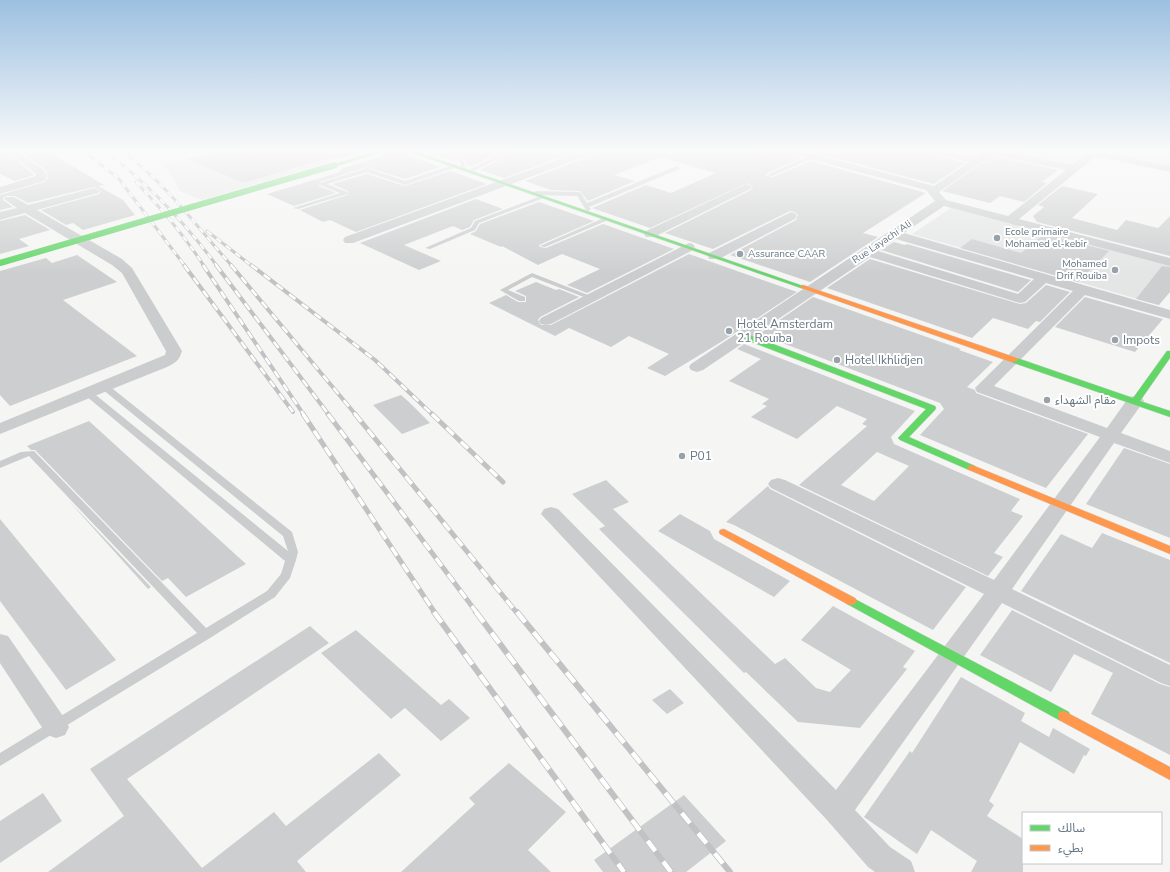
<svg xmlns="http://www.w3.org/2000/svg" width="1170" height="872" font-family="'Nunito Sans','Noto Sans Arabic',sans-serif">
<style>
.built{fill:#e4e5e5}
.green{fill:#e4e8e2}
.building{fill:#cdcecf;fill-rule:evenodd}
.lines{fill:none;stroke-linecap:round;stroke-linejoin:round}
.fast-casing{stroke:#d2d3d4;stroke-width:1}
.slow-casing{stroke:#d2d3d4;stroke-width:1}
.lane{fill:#cacccd;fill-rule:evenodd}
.street{fill:#cacccd;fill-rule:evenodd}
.fast{fill:#63d668;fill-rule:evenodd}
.slow{fill:#ff974d;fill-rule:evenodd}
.rail-far3-casing{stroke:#c1c2c3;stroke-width:3}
.rail-far2-casing{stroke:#c1c2c3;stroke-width:4}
.rail-far1-casing{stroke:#c1c2c3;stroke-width:5}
.rail-casing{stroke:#c1c2c3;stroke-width:6}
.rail-far3{stroke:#fff;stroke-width:2;stroke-dasharray:6;stroke-linecap:butt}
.rail-far2{stroke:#fff;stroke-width:2.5;stroke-dasharray:8;stroke-linecap:butt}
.rail-far1{stroke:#fff;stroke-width:3.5;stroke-dasharray:10;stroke-linecap:butt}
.rail{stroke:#fff;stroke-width:4.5;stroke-dasharray:13;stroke-linecap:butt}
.fast-bridge-casing{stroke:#d2d3d4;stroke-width:6;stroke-linecap:butt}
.fast-bridge{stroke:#63d668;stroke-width:6}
.poi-dot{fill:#97a2ab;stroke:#fff;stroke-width:1.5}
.labels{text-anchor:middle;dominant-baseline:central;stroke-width:4;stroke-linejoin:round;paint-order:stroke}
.far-poi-label{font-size:10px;fill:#657683;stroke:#fff;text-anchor:start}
.far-street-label{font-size:10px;fill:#657683;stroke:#fff}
.poi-label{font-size:12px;fill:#657683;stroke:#fff;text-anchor:start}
</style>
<rect width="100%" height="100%" fill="#f5f5f4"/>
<path class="built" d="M214 152H362L202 200 180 191 164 164Z
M951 208 1084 243 1051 273 912 234Z
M1090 244 1170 266V292L1158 305 1055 275Z"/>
<path class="green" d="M1001 152H1087L1069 166Z
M1104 152H1157L1170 154V166Z"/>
<path class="building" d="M0 152H7L34 175 15 181 0 174Z
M21 152H49L104 185 98 186 123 200 135 215 83 230 73 223 66 225 41 210 99 194 101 191 94 187 28 203 15 196H6L3 198V200L13 207 0 210V195L44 182 48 178 46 170Z
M216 152H361L339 158 333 157 243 183 188 159Z
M385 152H406L409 156 440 167 405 179 367 167 320 182 319 186 336 193 294 206 267 194 337 173 343 168 382 156Z
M428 152H450V156L457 162Z
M456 152H498L472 167 467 165 465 159Z
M507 152H575L504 178 480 170 501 159Z
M594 152H790L792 155 801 158 766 174V176L773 177 811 161 926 193 863 233 878 237 810 282 730 255 796 220 798 215 795 212 790 211 713 249 665 233 751 190 753 187 747 183 650 228 592 208 646 185 671 193 716 173 660 157 614 175 635 181 588 201 580 191 551 190 525 181 593 155Z
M812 152H932L934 155 965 163 934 184Z
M992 156H993L1058 170 1042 182 1047 183 1024 202 1000 196 990 203 942 191Z
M450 171 487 184 356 232 330 220 323 222 300 210 347 195 348 191 332 184 367 174 405 186Z
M1062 186 1098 194 1072 218 1117 230 1126 220 1158 228 1170 216V256L1037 222 1033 216 1044 207 1038 205Z
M476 199 503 209 474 220 470 227 462 230 453 226 404 245 441 261 419 270 360 243Z
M539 202 594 221 539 245 540 247 546 248 603 224 674 249 587 293 567 285 600 269 562 254 538 265 502 246 501 247 470 234 476 231 480 224Z
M25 215 50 230 19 239 29 246 0 254V221Z
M1044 234 1109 251 1078 282 960 248 972 239 1021 253Z
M894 242 905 245 907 244 1031 280 1018 292 881 250Z
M689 254 797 292 721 342 665 376 647 368 669 354 629 336 611 347 569 328 555 336 489 303 506 295 518 302H526V296L515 291 536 282 556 290 559 289 579 297 540 317 538 320 541 325H551Z
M77 255 117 282 63 300 137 356 10 406 0 395V271L46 258 52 263Z
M870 259 1020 304 1026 303 1046 285 1070 292 1040 322 1036 321 1028 329 993 318 972 338 827 288Z
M1162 266 1170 267V292L1159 305 1136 299Z
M813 297 961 349 959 350 993 362 967 387 975 390 976 393 1088 434 1046 488 920 435 944 409 940 403 759 334Z
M1085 297 1163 319 1135 352 1055 327Z
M744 344 915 411 891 437 894 444 1020 499 1011 511 1023 516 994 553 1003 557 988 576 799 485 867 426 862 424 867 419 837 406 797 439 751 417 767 406 762 404 769 399 729 381 761 359 737 349ZM877 452 909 466 874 501 841 485Z
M401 395 410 403 430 423 402 434 373 405Z
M89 421 246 564 186 597 168 578 162 581 35 450H31L27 446Z
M1124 448 1170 464V538L1086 504Z
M606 480 629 502 613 509 775 664 785 658 816 688 830 692 851 670 801 640 833 606 915 651 903 667 907 669 860 728 798 722 746 672 744 673 599 529 605 526 572 494Z
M768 486 770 489 966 587 933 630 734 525 726 522Z
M68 500 151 587 148 589Z
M680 514 710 531 714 539 790 581 774 597 658 531Z
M0 519 116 660 66 690 0 601Z
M1102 533 1170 560V663L1021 591 1061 534 1092 548Z
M1012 610 1160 684 1170 687V755L1091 714 1113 673 1074 654 1051 692 980 655Z
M310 626 329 643 127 779 202 868 274 812 286 826 379 753 401 775 297 861 306 872H48L124 816 90 769Z
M356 630 441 705 449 699 470 718 441 741 405 708 391 719 321 653Z
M961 677 1025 713 1021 721 1049 737 1053 728 1090 749 1086 756 1084 755 1074 774 1020 742 989 801 994 805 987 816 1023 839V872H971L977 861 931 830 917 854 864 817 910 751 912 753Z
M670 689 684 703 667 714 652 700Z
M509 763 566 812 528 850 551 872H401L475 804 469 798Z
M43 793 62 821 0 863V821Z
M684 795 726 841 686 872H603L594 860Z"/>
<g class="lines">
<g class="fast-casing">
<path id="fast" d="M374 152H381L337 166 332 165Z
M410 152H417L806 287 805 288H801Z
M741 334H747L935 406 936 408 935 410 909 437 975 466 977 468 975 470H969L900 440 898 438 900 436 926 409 741 338Z
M1167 351H1170V358L1140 401 1170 411V417L1011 362 1010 360 1014 358H1017L1133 398Z
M851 597 1069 712 1070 716 1069 720 1064 721 1059 720 847 604 845 601 847 598Z"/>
</g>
<g class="slow-casing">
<path id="slow" d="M803 285 1017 358 1018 360 1014 362H1011L801 288V286Z
M972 465 1170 546V554L969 470 967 468 969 466Z
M724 529 855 598 857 601 855 604 851 605 847 604 720 534 719 532 720 530Z
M1064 711 1170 767V780L1059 720 1058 716 1059 712Z"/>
</g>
<path class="lane" d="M500 152H506L500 158 472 172 467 171 496 156Z
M451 153H455L464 160 466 170H462L460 162 451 155Z
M813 154 816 156 815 157 772 176 767 175Z
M455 164 458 166 457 167 405 185 367 172 327 184 347 192V194L298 209 293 208 340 193 320 185V183L367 168 405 181Z
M677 166 680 168 679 169 589 207 591 209 588 211 586 210 577 196 536 195 533 193 536 191 579 192 581 193 587 203Z
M541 196 546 197 479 223 475 230 430 249 425 248 471 228 475 221Z
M606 217 609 219 608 220 545 247 540 246Z
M532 273 593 297 595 298 591 300 589 299 532 277 508 290 525 297V301H519L500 290Z
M102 385H108L292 532 298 552 296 560 290 578 275 597 210 638 0 766V753L197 633 29 456 0 468V461L21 452 34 451 206 628 267 591 281 574 285 561 86 396 85 394 86 392H92L288 551 283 536 102 389 101 387Z"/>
<path class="street" d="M8 152H19L45 171 47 177 44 181 0 194V187L36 176V174Z
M579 152H593L592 154 353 243H345L343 240 345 237Z
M791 152H807L934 186 969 162 934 154 933 152H951L976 157 984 152H1006L1072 165 1086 154 1084 152H1102L1170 166V172L1096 156 1019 219 1170 258V266L944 206 904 233 1170 310V319L1085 295 994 386 1107 428 1129 397 1135 396 1141 397 1144 401 1121 433 1170 451V463L1114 443 1012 589 1170 665V686L1161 683 1002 603 855 810 890 847 911 861 915 872H875L868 867 827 820 541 514 544 509 551 507 558 509 836 790 984 594 771 488 768 484 771 480 778 478 785 480 994 580 1100 437 977 392 975 388 1073 291 1046 283 1025 302 1020 303 870 257 703 370 697 372 691 370 689 367 691 364 935 201 926 190 792 154ZM992 155H993L1066 170 1008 216 946 200 939 192ZM896 239 1034 279 1018 294 878 251Z
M746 184 752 187 750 189 654 237H646L644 234 646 231Z
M94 188 100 191 98 193 37 210 122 259 132 268 182 351C179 361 175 363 167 367L0 434V423L165 355 166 351 122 273 112 265 25 213 0 220V212L17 208 4 199 6 197H14L28 205Z
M791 212 795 213 797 216 795 219 719 259H709L708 256 709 253Z
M689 243 693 244 695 247 693 250 551 324 546 325 541 324 539 321 541 318Z
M0 634 8 636 65 719 69 727 65 735 56 738 47 735 0 663Z"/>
<use href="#fast" class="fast"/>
<use href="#slow" class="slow"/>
<g class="rail-far3-casing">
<path id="rail-far3" d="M85 152 119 179 185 266
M106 152C149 184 185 223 217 266
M123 152C168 185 195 225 232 266
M136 182C161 208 184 235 204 266
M207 231 252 266"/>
</g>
<g class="rail-far2-casing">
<path id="rail-far2" d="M184 265 293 412
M203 265 304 415
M216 265 329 415
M231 265 356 415
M251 265 375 360 433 415"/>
</g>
<g class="rail-far1-casing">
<path id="rail-far1" d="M303 414 435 613
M328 414 477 613
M355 414 517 613
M432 414 503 482"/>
</g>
<g class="rail-casing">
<path id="rail" d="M434 612 624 872
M476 612 671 872
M517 612 730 872"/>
</g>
<use href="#rail-far3" class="rail-far3"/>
<use href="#rail-far2" class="rail-far2"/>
<use href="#rail-far1" class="rail-far1"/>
<use href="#rail" class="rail"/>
<g class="fast-bridge-casing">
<path id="fast-bridge" d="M0 263 335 165"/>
</g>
<use href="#fast-bridge" class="fast-bridge"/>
</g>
<linearGradient id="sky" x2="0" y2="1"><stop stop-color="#9cc0e1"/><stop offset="0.55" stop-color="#fafafa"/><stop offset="1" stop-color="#fafafa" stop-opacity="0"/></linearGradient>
<rect width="1170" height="274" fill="url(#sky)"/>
<g class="poi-dot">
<circle cx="997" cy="238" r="4"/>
<circle cx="740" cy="254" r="4"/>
<circle cx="1115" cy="270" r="4"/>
<circle cx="729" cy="331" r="4"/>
<circle cx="1115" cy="340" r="4"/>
<circle cx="837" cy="360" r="4"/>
<circle cx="1047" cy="400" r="4"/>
<circle cx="682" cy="456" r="4"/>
</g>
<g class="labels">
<g class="far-poi-label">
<text x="1005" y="232">Ecole primaire<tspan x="1005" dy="12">Mohamed el-kebir</tspan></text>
<text x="748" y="254">Assurance CAAR</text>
<text x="1107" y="264" text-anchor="end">Mohamed<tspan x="1107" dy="12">Drif Rouiba</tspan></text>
</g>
<g class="far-street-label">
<text transform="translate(882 242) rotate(-34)">Rue Layachi Ali</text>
</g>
<g class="poi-label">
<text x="737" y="324">Hotel Amsterdam<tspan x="737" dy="14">21 Rouïba</tspan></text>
<text x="1123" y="340">Impots</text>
<text x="845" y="360">Hotel Ikhlidjen</text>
<text x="1055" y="400">مقام الشهداء</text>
<text x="690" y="456">P01</text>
</g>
</g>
<rect x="1022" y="812" width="140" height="52" fill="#ffffff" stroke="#c1c8cd"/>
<rect x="1030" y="825" width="20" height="6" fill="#63d668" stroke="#c1c8cd"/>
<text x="1058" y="832" font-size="12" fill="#657683">سالك</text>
<rect x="1030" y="845" width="20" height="6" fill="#ff974d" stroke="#c1c8cd"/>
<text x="1058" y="852" font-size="12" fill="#657683">بطيء</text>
</svg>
